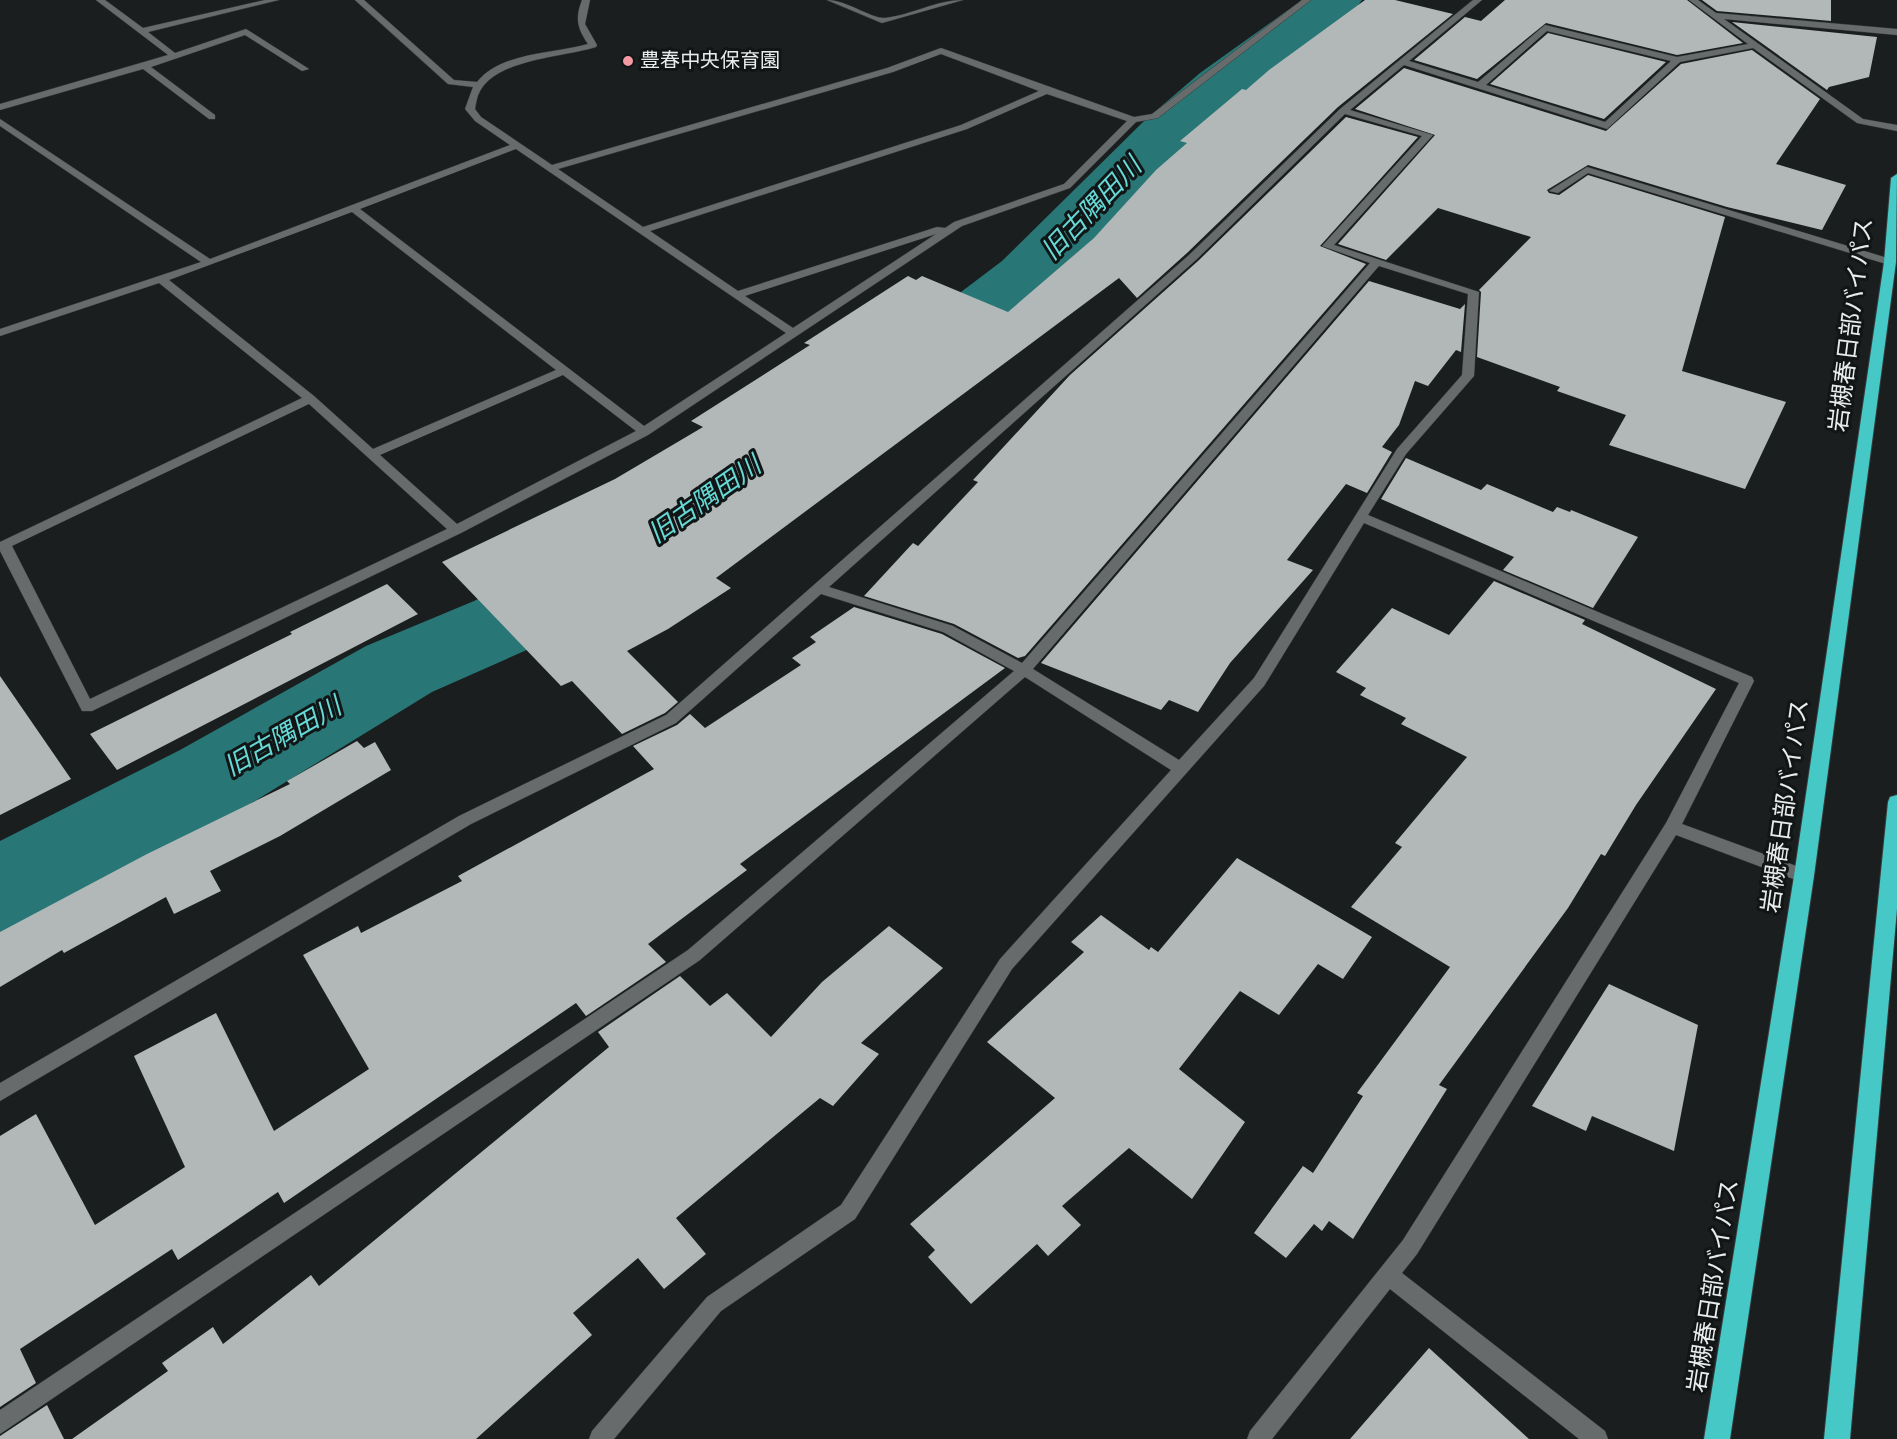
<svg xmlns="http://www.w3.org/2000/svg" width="1897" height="1439" font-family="Spectral,'Noto Sans JP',serif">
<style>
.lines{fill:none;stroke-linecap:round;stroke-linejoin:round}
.river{fill:#287675;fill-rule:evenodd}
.building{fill:#b2b8b7}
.minor-casing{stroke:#373a3a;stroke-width:1}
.highway-casing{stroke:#373a3a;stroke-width:2}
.minor{fill:#676b6b;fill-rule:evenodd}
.highway{fill:#45c8c6;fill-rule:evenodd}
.poi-dot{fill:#f49aa3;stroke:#111515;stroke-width:2}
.labels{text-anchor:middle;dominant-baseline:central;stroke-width:6;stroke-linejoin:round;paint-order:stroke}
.far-poi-label{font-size:20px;fill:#e9eceb;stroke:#111515;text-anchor:start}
.street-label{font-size:24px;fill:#e9eceb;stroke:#111515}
.water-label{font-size:26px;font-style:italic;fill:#66d9d7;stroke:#111515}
</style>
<rect width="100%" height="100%" fill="#1a1e1e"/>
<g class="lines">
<path class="river" d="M1302 0H1362L1354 11 1240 97 1186 147 1050 291 968 356 906 393 879 399 852 393 842 377 852 361 916 326 1002 261 1144 121 1200 73Z
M618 534 649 542 661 562 649 582 628 598 538 645 432 692 250 804 38 922 0 934V841L180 750 366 646 474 601 566 556 587 542Z"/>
</g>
<path class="building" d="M1365 0H1395L1453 14 1338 107 1187 253 1137 298 1119 278 716 578 731 588 668 629 627 651 678 702 665 713 622 734 572 681 561 686 442 562 615 479 703 427 691 421 810 345 804 343 908 276 916 280 922 276 1008 312 1094 238 1156 170 1187 143 1180 141 1242 89 1246 90 1269 70Z
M1505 0H1687L1743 43 1677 55 1546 23 1477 79 1414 60 1465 17 1481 21Z
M1702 0H1831V21L1717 11Z
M1732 22 1877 37 1869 77 1829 87 1827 90Z
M1548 33 1666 62 1604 119 1490 84Z
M1752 50 1820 99 1776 164 1846 185 1822 230 1727 207 1588 165 1547 190 1549 193 1559 195 1588 175 1725 217 1682 371 1786 402 1745 489 1609 445 1626 415 1557 391 1560 387 1477 357 1481 292 1479 290 1531 237 1438 208 1386 260 1338 244 1435 135 1355 109 1404 68 1606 131 1681 64Z
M1346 117 1418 137 1320 246 1366 264 1025 656 1018 658 954 624 864 596 913 543 918 546 978 482 973 480 1070 375 1198 261Z
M1369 281 1460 309 1465 304 1461 352 1456 350 1428 386 1415 381 1399 425 1382 447 1392 452 1367 493 1346 484 1287 560 1313 570 1230 663 1198 712 1169 700 1161 710 1041 663Z
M1406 458 1481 490 1487 484 1553 512 1557 507 1570 512 1571 510 1638 537 1593 608 1503 570 1514 557 1381 499Z
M1494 581 1585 620 1582 624 1716 689 1636 805 1605 856 1601 854 1568 908 1439 1085 1447 1089 1353 1239 1329 1221 1322 1231 1314 1224 1286 1258 1254 1233 1303 1166 1313 1173 1363 1096 1357 1093 1450 967 1351 907 1402 847 1395 843 1467 757 1401 724 1406 718 1360 695 1366 688 1336 672 1392 608 1449 635Z
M387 584 418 614 117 770 90 734 292 634 290 632Z
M854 607 942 634 1005 668 740 864 747 870 648 944 666 962 586 1016 576 1003 284 1203 278 1192 178 1260 172 1249 20 1349 36 1383 0 1407V1136L36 1114 95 1225 185 1167 134 1056 216 1013 274 1131 369 1069 303 955 358 926 361 933 462 881 458 876 654 769 633 746 677 725 690 714 705 728 801 665 792 658 816 642 810 637Z
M0 676 71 779 0 815Z
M357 741 364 748 375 742 391 770 280 836 210 871 221 891 174 914 166 897 64 953 62 950 0 987V932L147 854 290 784 287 781Z
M1237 858 1372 937 1343 979 1318 964 1279 1015 1240 991 1179 1069 1245 1122 1192 1199 1129 1148 1062 1206 1081 1225 1048 1256 1037 1244 971 1304 928 1257 935 1250 910 1224 1055 1098 987 1042 1084 952 1071 942 1101 915 1149 950 1151 947 1158 952Z
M889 926 943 968 861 1043 879 1054 833 1106 820 1098 676 1218 706 1254 664 1289 638 1258 573 1313 592 1335 476 1439H72L168 1371 162 1363 213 1327 223 1344 311 1275 319 1286 609 1047 598 1032 680 976 710 1006 727 993 771 1037 822 982Z
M1609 984 1698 1025 1674 1151 1592 1116 1586 1131 1532 1106Z
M1429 1348 1529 1439H1350Z
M47 1405 64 1439H0V1436Z"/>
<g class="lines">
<g class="minor-casing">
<path id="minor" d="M96 0H105L143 28 265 0H279L148 32 175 53 246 29 309 69 302 71 245 35 151 67 215 115V119H209L143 69 0 110V104L168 55Z
M355 0H364L454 80 477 82C501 52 553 54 588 44 577 28 575 18 582 0H590L585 24 597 45 596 47C564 57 497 59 480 91 477 96 476 103 475 109L481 117 552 165 887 68 941 48 1134 117 1152 114 1302 0H1311L1158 118 1136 122 1070 188 962 226 648 435 461 533 92 711H82L0 551V542L302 398 159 283 0 336V329L201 262 0 126V119L210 259 510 145 475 121 465 109 473 87 448 84ZM941 54 1039 91 961 125 643 227 558 169 893 72ZM1047 94 1127 121 1064 184 954 222 945 228 937 227 738 291 650 231 967 129ZM516 149 786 333 644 426 360 209ZM352 212 556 370 373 449 314 396 169 280ZM936 234 793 328 745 296ZM563 375 636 431 457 524 380 455ZM309 404 447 529 90 699 12 546Z
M827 0C847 0 871 19 885 18 912 15 936 0 963 0L882 23Z
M1473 0H1482L1409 61 1478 82 1545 25 1677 57 1748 44 1689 0H1698L1716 13 1897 29V35L1724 19 1863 119 1897 125V131L1857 123 1753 48 1680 62 1607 129 1404 65 1350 110 1433 135 1334 245 1479 292 1474 376 1406 454 1368 515 1752 677 1754 681 1682 824 1810 871 1812 876 1810 881 1804 883 1676 835 1417 1254 1402 1273 1605 1431 1608 1439H1579L1390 1289 1272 1439H1247L1250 1431 1403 1240 1666 823 1739 683 1364 523 1264 686 1012 969 855 1219 721 1311 614 1439H589L592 1431 707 1297 841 1205 1000 959 1171 770 1025 677 700 960 0 1434V1410L688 950 1014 671 943 632 821 594 676 723 471 824 0 1101V1083L459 816 666 715 1189 255 1340 109ZM1547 31 1671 61 1605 122 1486 85ZM1345 114 1422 136 1322 246 1370 263 1022 663 953 626 829 587 1197 259ZM1379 266 1468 294 1462 375 1397 449 1254 678 1179 760 1033 669Z
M1587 167 1894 260 1895 262 1890 265 1886 264 1588 173 1558 193 1549 191Z"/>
</g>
<g class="highway-casing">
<path id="highway" d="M1897 174 1896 262 1814 876 1730 1439H1704L1794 876 1884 262 1891 178Z
M1897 795V909L1850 1439H1824L1888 802 1890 797Z"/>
</g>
<use href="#minor" class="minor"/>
<use href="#highway" class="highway"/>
</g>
<circle class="poi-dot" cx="628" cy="61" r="6"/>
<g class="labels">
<g class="far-poi-label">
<text x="640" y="61">豊春中央保育園</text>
</g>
<g class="street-label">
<text transform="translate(1852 325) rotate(-83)">岩槻春日部バイパス</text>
<text transform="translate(1786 806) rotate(-82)">岩槻春日部バイパス</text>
<text transform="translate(1714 1286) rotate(-81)">岩槻春日部バイパス</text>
</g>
<g class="water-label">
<text transform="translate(1092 209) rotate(-46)">旧古隅田川</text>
<text transform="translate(705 500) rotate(-35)">旧古隅田川</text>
<text transform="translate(283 737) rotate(-30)">旧古隅田川</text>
</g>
</g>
</svg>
